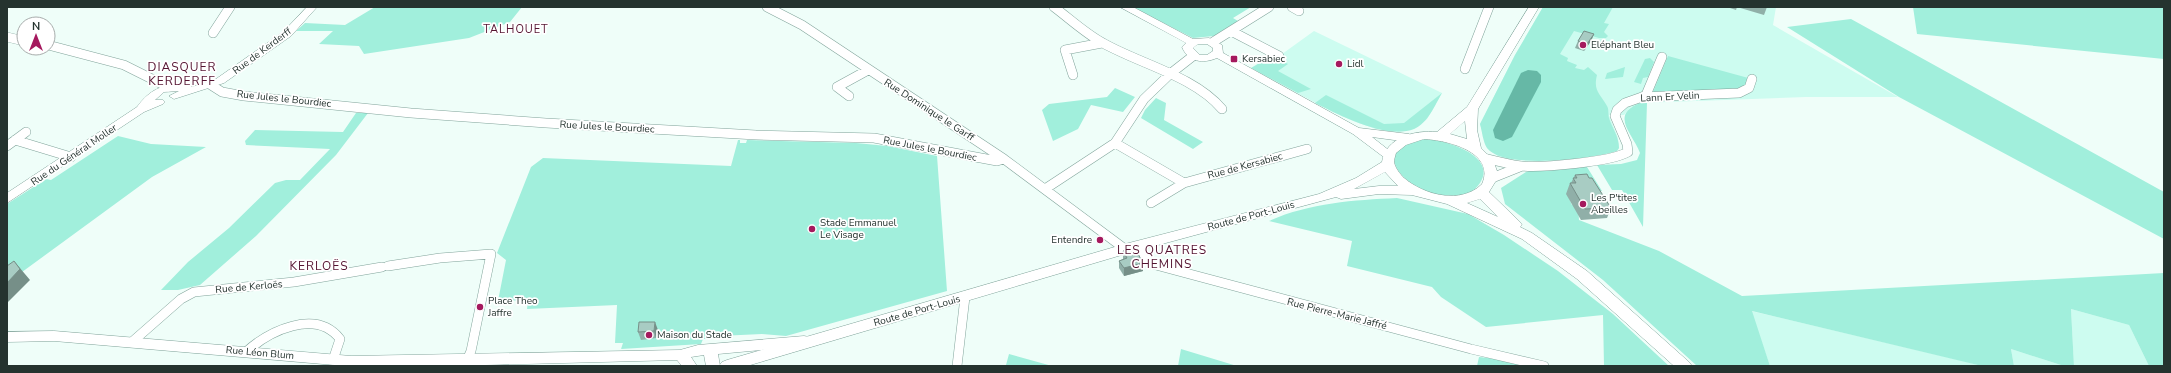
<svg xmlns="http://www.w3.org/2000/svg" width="2171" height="373" font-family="'Nunito Sans',sans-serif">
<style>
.built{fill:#cdfcf0}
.green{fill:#a1efdc}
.water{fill:#66b8a6}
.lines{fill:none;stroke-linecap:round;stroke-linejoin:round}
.minor-casing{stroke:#81a49b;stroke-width:10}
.tertiary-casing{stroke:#81a49b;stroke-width:1}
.secondary-casing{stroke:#81a49b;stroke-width:1}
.minor{stroke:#fff;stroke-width:9}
.tertiary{fill:#fff;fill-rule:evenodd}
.secondary{fill:#fff;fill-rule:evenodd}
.wall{fill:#90afa8}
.shaded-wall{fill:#768f88}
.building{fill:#a8ccc3;stroke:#768f88}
.poi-dot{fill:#a5195e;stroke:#fff;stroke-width:1.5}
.labels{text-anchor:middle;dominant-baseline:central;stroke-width:3.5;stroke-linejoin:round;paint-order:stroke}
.poi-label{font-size:10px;fill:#25332f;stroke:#fff;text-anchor:start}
.street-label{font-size:10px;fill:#25332f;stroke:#fff}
.neighbourhood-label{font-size:11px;letter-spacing:1px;fill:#541330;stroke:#fff}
.quarter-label{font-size:12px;letter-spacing:1px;fill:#541330;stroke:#fff}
</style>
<rect width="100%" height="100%" fill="#effef9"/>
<path class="built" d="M1543 7H1776L1773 25 1898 97H1806L1640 103 1631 107 1624 115H1609L1618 138 1619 148 1617 151 1609 153 1528 160 1509 159 1498 156 1487 148 1480 124 1515 55Z
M1314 31 1442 93 1427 119 1414 129 1395 131 1376 129 1353 121 1333 112 1257 72Z
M2071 309 2129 325 2149 366H2074Z
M1751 311 1963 361 1982 366H1770Z
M2011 349 2064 366H2014Z"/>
<path class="green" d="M375 7H522L510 22 469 38 364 54 359 46 319 44 333 31H296L305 23 345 25Z
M1132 7H1251L1233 18 1238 21 1214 36 1193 38Z
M1543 7H1613L1604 23 1609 24 1604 32 1608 36 1606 38H1599L1574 31 1560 54 1568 58 1567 61 1577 65 1575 68 1584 70 1588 67 1597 75C1593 91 1600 93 1607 106 1609 109 1608 114 1609 118 1612 128 1619 136 1619 148L1617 151C1593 159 1503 170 1487 148 1483 142 1482 131 1480 124L1515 55Z
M1913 7H2164V59L1917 34Z
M1851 19 2164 192V239L1899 97 1787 27Z
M1271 56 1288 64 1278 71 1311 89 1298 93 1251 68Z
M1668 56 1752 79 1742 89 1653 92Z
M1650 58 1654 62 1648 77 1643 78 1641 84 1634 82 1645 59Z
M1625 67 1623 77 1605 79 1607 73Z
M1115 88 1135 97 1123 112 1091 105 1078 129 1053 141 1042 110 1049 104 1107 97Z
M1442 93C1435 105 1428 123 1414 129 1387 140 1339 115 1315 103L1326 95 1384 124 1404 123Z
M1156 98 1166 103 1164 120 1203 142 1193 149 1141 118 1145 110Z
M1640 103H1647L1643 227 1622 190H1612L1597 165 1621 164 1637 160 1640 153C1633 134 1609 115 1640 103Z
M356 113H368L336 155 256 236 200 285 178 290H161L188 262 229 228 275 183 286 180H300L330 149 246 145 245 141 255 130 343 132Z
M118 136 151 144 206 147 152 177 7 283V204L46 179 51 180Z
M1426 139C1444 140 1498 155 1480 183 1450 228 1341 151 1426 139Z
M738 140H740V143H746L747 140 856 143 887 146 937 156 947 291 786 336 762 334 719 336V339H703L701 344 621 349 623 343H615L617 305 527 309 528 300 498 301 506 260 497 253 531 167 543 158 731 166Z
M1587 167 1602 191 1567 194 1572 205 1578 204 1579 220 1659 251 1742 296 2164 273V366H2149L2129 325 2071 309 2074 366H2064L2011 349 2014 366H1982L1752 311 1770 366H1697L1603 280 1505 204 1501 188 1526 172 1535 169Z
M1397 198 1468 214 1504 235 1558 271 1613 314 1669 366H1604L1603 315 1486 327 1441 297 1432 287 1347 266 1352 241 1269 221C1309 203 1354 200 1397 198Z
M1181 349 1237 366H1178Z
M1009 354 1052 366H1008L1006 365Z
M1479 357 1525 362 1544 366H1477Z"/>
<path class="water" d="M1528 70 1537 71 1541 75V82L1512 137 1503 141 1495 138 1493 130 1521 73Z"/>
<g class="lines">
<g class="minor-casing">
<path id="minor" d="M767 7 802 25 1004 159 1125 249
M1054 7C1070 19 1086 34 1103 43 1140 64 1194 76 1222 109
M1292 7 1299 11
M1231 31 1279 56
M213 33 230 7
M7 37 24 41
M1213 42 1269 7
M48 45 124 65 168 87
M1465 69 1489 7
M1073 75 1065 50 1102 43
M211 85 222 92 244 96 411 113 546 123 756 135 874 138 997 161 1004 159
M849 96 837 87 868 70
M1642 97 1646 95 1662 57
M15 140 71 157
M1115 143 1184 183 1307 149
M7 146 26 132
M1484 158C1496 161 1508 164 1521 166 1540 168 1611 162 1628 152L1627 144 1615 116 1617 110 1625 103 1642 97 1739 93 1749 88 1752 79
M1492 178 1522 166
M1045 189 1115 143 1144 99 1170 74 1193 56
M1151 203 1184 183
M1138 249 1152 264 1471 349 1544 366
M388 266 440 258 491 254 471 351 467 360
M132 342 181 299 194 292 294 282 382 267
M246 352C269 331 316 308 340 339L333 360
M957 366 965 297"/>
</g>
<g class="tertiary-casing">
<path id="tertiary" d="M307 7H317L291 36 224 83 174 99 169 96 179 91 164 92 155 100H163L165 102 163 104 144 112 7 203V193L137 107C148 92 158 86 177 84 183 84 188 83 192 87L216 79 283 32Z
M1120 7H1133L1193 39 1209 38 1222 45 1223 53 1359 128 1409 134 1415 138 1409 142 1372 137 1395 155 1393 158H1385L1353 134 1217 58C1203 64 1188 62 1182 47L1186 43ZM1198 44H1207L1213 48V51L1207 55H1200L1193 48Z
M54 331 351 356 680 350 698 345 804 336 809 337 811 341 809 345 804 346 718 354 720 366H706L704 355 691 357 697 366H682L677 360 485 365 346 366 54 341 7 342V332Z"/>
</g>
<g class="secondary-casing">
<path id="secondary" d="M1529 7H1539L1478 109 1477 130 1481 148 1493 160 1497 171V179L1489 192 1520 222 1522 225 1520 227 1532 233 1587 271 1689 362 1692 366H1674L1577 279 1522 239 1447 204 1412 195 1379 194 1341 199 1336 197 1125 254 747 366H719L722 362 727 360 1125 244 1319 194 1356 178 1382 162C1386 137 1415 130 1437 132L1467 107ZM1465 121 1467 139 1450 134ZM1424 139C1447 140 1496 152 1482 184 1461 205 1424 195 1404 178 1400 174 1395 168 1394 162 1394 160 1395 156 1396 153L1406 145ZM1385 172 1398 186H1379L1354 189ZM1480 199 1498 217 1467 203Z"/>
</g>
<use href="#minor" class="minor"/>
<use href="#tertiary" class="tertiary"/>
<use href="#secondary" class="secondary"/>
</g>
<path class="wall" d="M1727 7H1767L1764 15 1737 7 1736 10Z
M1594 34 1591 41 1584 51 1575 48 1578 41Z
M1575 175 1589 178 1611 208 1607 218 1581 220 1566 194 1570 183H1571Z
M1123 251 1143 263V271L1124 276 1119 268V261L1123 259Z
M658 330 656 338 641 340 638 332Z"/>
<path class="shaded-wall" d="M1594 34 1591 41 1584 51 1587 44Z
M14 261 30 280 7 303V283Z
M1143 263V271L1124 276V268Z
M655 322 658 330 656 338 654 331Z"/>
<path class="building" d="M1584 31 1594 34 1587 44 1578 41Z
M1587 174 1589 178H1592L1611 208 1585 209 1570 183H1576L1573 178H1577L1575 175Z
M1135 248 1143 263 1124 268 1119 261 1127 258 1123 251Z
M14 261 20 269 7 283V266Z
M639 322H655L654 331 638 332Z"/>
<g class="poi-dot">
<circle cx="1583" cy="45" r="4"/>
<rect x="1230" y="55" width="8" height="8" rx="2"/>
<circle cx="1339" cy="64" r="4"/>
<circle cx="1583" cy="204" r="4"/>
<circle cx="812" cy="229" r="4"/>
<circle cx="1100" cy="240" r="4"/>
<circle cx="480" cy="307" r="4"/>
<circle cx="649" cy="335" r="4"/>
</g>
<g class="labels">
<g class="poi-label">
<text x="1591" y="45">Eléphant Bleu</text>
<text x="1242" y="59">Kersabiec</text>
<text x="1347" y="64">Lidl</text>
<text x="1591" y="198">Les P'tites<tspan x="1591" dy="12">Abeilles</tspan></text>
<text x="820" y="223">Stade Emmanuel<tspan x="820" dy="12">Le Visage</tspan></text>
<text x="1092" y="240" text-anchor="end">Entendre</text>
<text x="488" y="301">Place Theo<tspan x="488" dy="12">Jaffre</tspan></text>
<text x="657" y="335">Maison du Stade</text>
</g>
<g class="street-label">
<text transform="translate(262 51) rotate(-37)">Rue de Kerderff</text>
<text transform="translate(1670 97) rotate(-3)">Lann Er Velin</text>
<text transform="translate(284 99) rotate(6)">Rue Jules le Bourdiec</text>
<text transform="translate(929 110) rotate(33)">Rue Dominique le Garff</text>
<text transform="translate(607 127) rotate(3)">Rue Jules le Bourdiec</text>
<text transform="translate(930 149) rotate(11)">Rue Jules le Bourdiec</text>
<text transform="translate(74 155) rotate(-34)">Rue du Général Moller</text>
<text transform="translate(1245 166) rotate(-15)">Rue de Kersabiec</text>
<text transform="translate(1251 216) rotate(-15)">Route de Port-Louis</text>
<text transform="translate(249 287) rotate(-5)">Rue de Kerloës</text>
<text transform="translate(917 311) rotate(-16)">Route de Port-Louis</text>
<text transform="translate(1337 314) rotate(14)">Rue Pierre-Marie Jaffré</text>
<text transform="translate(260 353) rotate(5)">Rue Léon Blum</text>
</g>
<g class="neighbourhood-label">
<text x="516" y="29">TALHOUET</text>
</g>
<g class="quarter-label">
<text x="182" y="67">DIASQUER<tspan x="182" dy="14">KERDERFF</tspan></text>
<text x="1162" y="250">LES QUATRES<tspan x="1162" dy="14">CHEMINS</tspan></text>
<text x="319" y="266">KERLOËS</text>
</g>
</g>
<rect width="2171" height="373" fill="none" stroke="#25332f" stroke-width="16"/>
<g transform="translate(36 36)"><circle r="19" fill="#ffffff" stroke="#a8adac"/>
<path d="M0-3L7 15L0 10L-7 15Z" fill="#a5195e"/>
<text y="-6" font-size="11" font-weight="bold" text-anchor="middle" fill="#25332f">N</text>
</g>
</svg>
